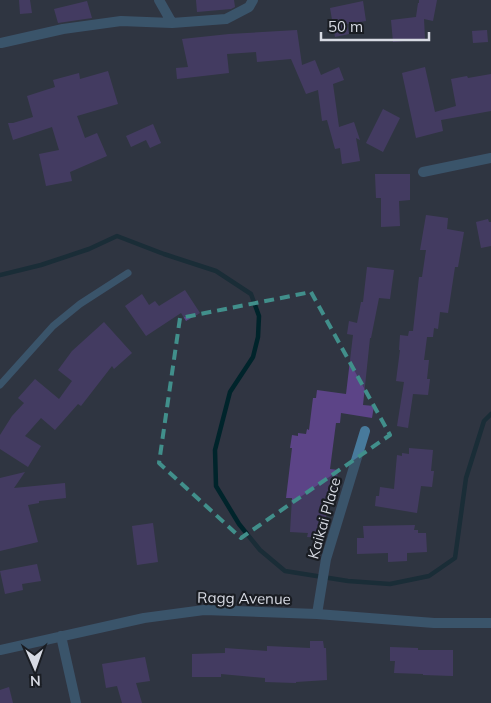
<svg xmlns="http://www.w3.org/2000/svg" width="491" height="703" font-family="Mulish,sans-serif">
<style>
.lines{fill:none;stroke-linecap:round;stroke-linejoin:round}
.stream{stroke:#00242b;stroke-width:4.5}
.building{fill:#5c4487}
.service{stroke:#487a9c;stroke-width:7}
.minor{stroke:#487a9c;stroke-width:10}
.marked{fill:none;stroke:#418f8b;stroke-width:4;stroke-dasharray:10 6;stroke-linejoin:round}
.labels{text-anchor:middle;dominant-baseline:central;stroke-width:4.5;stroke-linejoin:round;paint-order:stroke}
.street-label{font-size:15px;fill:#d7dae3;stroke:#1a1d23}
</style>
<rect width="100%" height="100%" fill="#303542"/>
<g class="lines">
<path class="stream" d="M0 275 41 265 89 249 117 236 164 254 216 271 251 294 259 316 258 337 253 357 230 392 215 450 216 486 239 524 260 550 285 571 348 581 390 584 429 576 455 558 466 478 484 421 491 414"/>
</g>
<path class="building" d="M19 0H30L32 13 20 14Z
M196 0H234L235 7 231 9 197 12Z
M419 0H437L433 21 424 19 425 39 393 42 391 20 416 17 418 3H419Z
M87 1 92 18 58 23 54 9Z
M363 1 366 21 347 24 349 34 335 37 330 8Z
M297 30 302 65 315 60 321 75 339 67 344 80 333 84 339 127 354 122 360 140 356 138 360 161 342 164 340 148 335 149 327 120 322 121 318 90 306 94 291 59 257 62 256 52 227 54 229 73 177 79 176 68 188 67 182 39 229 34Z
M487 30 488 42 473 43 472 31Z
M425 67 435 112 456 106 451 79 467 76 468 78 491 74V111L441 120 443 131 416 138 402 73Z
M108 71 118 104 77 116 85 138 97 133 107 156 70 172 72 181 46 186 39 154 59 150 52 127 13 140 8 123H13L33 117 27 96 55 87 53 80 79 73 80 79Z
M383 109 400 118 383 152 366 143Z
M153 124 161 143 150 148 146 140 131 147 126 136Z
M375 174H410V200L399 201 400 226 381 227V198H376Z
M426 215 448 218 447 229 464 232 458 267H455L448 313 440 312 438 329 434 328 433 337H427L424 360H429L427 379H430L428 395 413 394 408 428 397 426 404 382 396 381 400 350H399L400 335 408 336 409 331H413L419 277H422L426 250H420Z
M488 219 489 222H491V246L481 248 476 222Z
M367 267 394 270 390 299 379 298 371 338H370L363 405 374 406 372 418 341 413 340 423H336L330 469 338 470 334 504 327 503 325 538 307 537 308 533 290 532 292 498H286L292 448H290L292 435 298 436V433L306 434 307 429 309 430 313 398H316L317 390 346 394 353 335 347 334 349 321 357 323 361 302H363Z
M185 290 200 313 186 321 181 313 146 336 125 306 142 294 149 305 155 301 159 306Z
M104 322 132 353 114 369 112 366 81 406 78 404 55 430 41 418 25 436 41 446 28 467 0 449V435L12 416 24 403 18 398 35 379 59 399 72 381 58 370 72 351Z
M409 448 433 450 431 471H434L432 487 421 486 417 513 375 506 376 496H379L380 487 394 489 397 455 402 456V453L409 454Z
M25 472 14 488 65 483 66 498 39 501V503L28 505 38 542 0 551V478Z
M153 523 158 562 137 565 132 526Z
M415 525 414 530H418V533H426L427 552 407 553V561L388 562V553L357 554V538H364L363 526Z
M37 564 41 581 22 584 23 590 5 594 0 571Z
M310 641H323L324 648H326L327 680 296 682V683L265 682V678L221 674V677H192V654L225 653V648L267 651V646L310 648Z
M390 647 418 648V650H453V676L423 675V674L394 673 395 661H390Z
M145 657 150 681 136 683 142 703H122L117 686 106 688 102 664Z
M9 687 13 703H0V690Z"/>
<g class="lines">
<path class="service" d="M0 385 53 326 80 304 128 273"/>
<path class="minor" d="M159 0 172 23
M1 43 63 29 121 21 172 23 226 19 249 7 253 0
M423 172 491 158
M317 614 326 559 365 431
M61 636 76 703
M0 650 144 618 204 610 317 614 434 623H491"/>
</g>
<path d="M0 0H491V703H0ZM311 292 390 435 241 538 159 463 180 318Z" fill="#303542" fill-opacity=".55" fill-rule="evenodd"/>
<path class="marked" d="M311 292 390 435 241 538 159 463 180 318Z"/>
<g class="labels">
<g class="street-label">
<text transform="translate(324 518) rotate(-74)">Kaikai Place</text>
<text transform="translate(244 598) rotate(1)">Ragg Avenue</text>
</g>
</g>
<g transform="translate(35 668) rotate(178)" stroke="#1a1d23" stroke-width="4" paint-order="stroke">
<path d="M0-4L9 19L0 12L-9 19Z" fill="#d7dae3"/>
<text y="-8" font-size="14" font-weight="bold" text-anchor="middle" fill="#d7dae3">N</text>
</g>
<path d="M321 32v8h108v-8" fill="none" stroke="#d7dae3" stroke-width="2.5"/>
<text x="328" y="32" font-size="15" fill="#d7dae3" stroke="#1a1d23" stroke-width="4" paint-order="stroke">50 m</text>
</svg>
